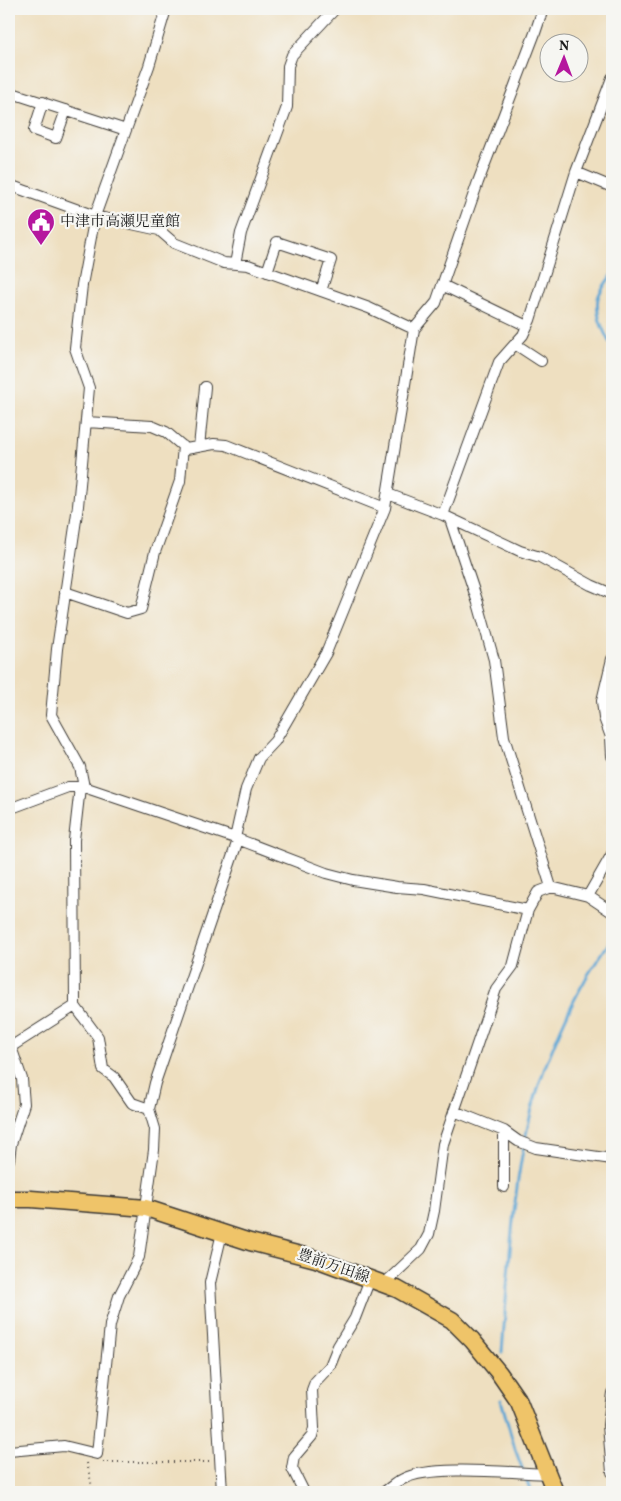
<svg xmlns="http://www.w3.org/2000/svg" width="621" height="1501" font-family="Vollkorn,'Noto Serif JP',serif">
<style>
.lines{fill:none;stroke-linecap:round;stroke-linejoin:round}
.stream{stroke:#5ca5d3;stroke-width:3}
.street-casing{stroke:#3c3935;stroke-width:12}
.primary-casing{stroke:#3c3935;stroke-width:19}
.path{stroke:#3c3935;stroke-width:2;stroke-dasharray:1 4;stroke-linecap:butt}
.street{stroke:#fff;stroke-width:10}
.primary{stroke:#efc469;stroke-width:16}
.labels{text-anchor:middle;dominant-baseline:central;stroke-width:4.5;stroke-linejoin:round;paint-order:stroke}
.poi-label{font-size:15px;fill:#1c1c1c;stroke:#f6f6f2;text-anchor:start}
.street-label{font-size:15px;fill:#1c1c1c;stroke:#f6f6f2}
</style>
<rect width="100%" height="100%" fill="#f6f6f2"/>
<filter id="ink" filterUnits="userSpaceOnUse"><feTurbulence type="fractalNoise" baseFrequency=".02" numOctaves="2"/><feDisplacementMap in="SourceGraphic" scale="10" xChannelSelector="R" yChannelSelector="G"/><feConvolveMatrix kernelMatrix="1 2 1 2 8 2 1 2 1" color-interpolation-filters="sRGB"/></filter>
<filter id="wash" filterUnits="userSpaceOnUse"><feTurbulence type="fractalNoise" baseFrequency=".0096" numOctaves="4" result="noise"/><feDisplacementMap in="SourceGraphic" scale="20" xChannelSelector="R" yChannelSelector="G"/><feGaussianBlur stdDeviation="1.12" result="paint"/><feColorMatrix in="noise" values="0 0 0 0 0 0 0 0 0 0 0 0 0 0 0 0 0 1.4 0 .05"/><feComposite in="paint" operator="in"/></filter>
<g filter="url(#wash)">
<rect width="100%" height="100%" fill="#eedfc0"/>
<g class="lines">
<path class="stream" d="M612 274C608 281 600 290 598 298 595 315 604 333 612 347
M502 1352C510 1257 513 1146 549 1057 559 1032 570 1006 584 982 592 966 604 953 612 937
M501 1400 515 1449 531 1492"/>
</g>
</g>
<g filter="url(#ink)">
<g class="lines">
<g class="street-casing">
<path id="street" d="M9 92 126 130
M43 102 34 130 56 138 66 110
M576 172 612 187
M9 185 95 216 159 230 174 243 224 263 248 265 369 308 414 329
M235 264 241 233 287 107 288 66 292 55 335 9
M267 272 277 242 331 260 321 291
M442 285 527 326
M515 344 541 361
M86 422 152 426 166 432 186 449 214 444 226 445 385 508
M199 447 205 387
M388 494 443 515 520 551 540 557 591 585 612 594
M443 515 499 362 523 335 530 320 576 172 612 78
M450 519 478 603 494 660 504 737 551 887
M65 592 127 613 141 609 155 552 180 481 183 446
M612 659 602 701 604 718 611 737 612 756
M80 787 74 840 75 1006 98 1037 103 1069 114 1077 132 1103 149 1109
M84 787 80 767 51 715 57 649 78 506 89 388 75 348 82 285 95 216 149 66 166 9
M9 809 68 787H84L235 838 326 873 353 880 397 887 424 889 528 910 538 892 551 887 588 896 612 912
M235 838 246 789 259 758 275 741 326 653 385 508 414 329 436 303 478 182 535 33 543 9
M588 896 612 854
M9 1048 75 1006
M454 1111 504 1131V1187
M504 1131 518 1141 536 1148 612 1159
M9 1160 11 1144 24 1104 22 1079 11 1047
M222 1233 210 1283 222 1492
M384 1284 421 1249 429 1234 434 1211 443 1144 496 989 513 966 528 910
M612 1393 608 1425 612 1472
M9 1451 64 1446 97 1454 110 1325 119 1296 139 1257 154 1150 155 1129 149 1109 155 1083 238 840
M304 1492 292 1468 294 1457 312 1436 314 1428 312 1390 315 1382 330 1366 338 1346 355 1318 370 1279
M384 1492C390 1488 396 1482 403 1479 430 1464 515 1473 548 1474"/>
</g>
<g class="primary-casing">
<path id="primary" d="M9 1199H31L146 1208 250 1242 316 1259 397 1289 452 1320 472 1340 499 1373 519 1402 555 1492"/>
</g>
<path class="path" d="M103 1462H211
M87 1463 93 1492"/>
<use href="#street" class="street"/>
<use href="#primary" class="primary"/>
</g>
</g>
<defs>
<g id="civic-pin" transform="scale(1.4375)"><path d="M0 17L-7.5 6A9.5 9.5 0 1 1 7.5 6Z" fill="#b5179e" stroke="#f6f6f2"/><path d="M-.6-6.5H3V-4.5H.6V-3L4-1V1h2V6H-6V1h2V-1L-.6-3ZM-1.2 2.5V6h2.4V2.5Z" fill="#fff"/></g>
</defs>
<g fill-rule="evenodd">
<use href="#civic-pin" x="41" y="222"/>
</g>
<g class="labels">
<g class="poi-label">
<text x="60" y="222">中津市高瀬児童館</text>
</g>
<g class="street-label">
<text transform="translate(333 1267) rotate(19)">豊前万田線</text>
</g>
</g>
<rect width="621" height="1501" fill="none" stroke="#f6f6f2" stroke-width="30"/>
<g transform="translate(564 58) rotate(1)"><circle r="24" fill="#f6f6f2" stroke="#9f9f9c"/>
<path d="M0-4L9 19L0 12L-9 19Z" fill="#b5179e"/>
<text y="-8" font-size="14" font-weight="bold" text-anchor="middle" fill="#1c1c1c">N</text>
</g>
</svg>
